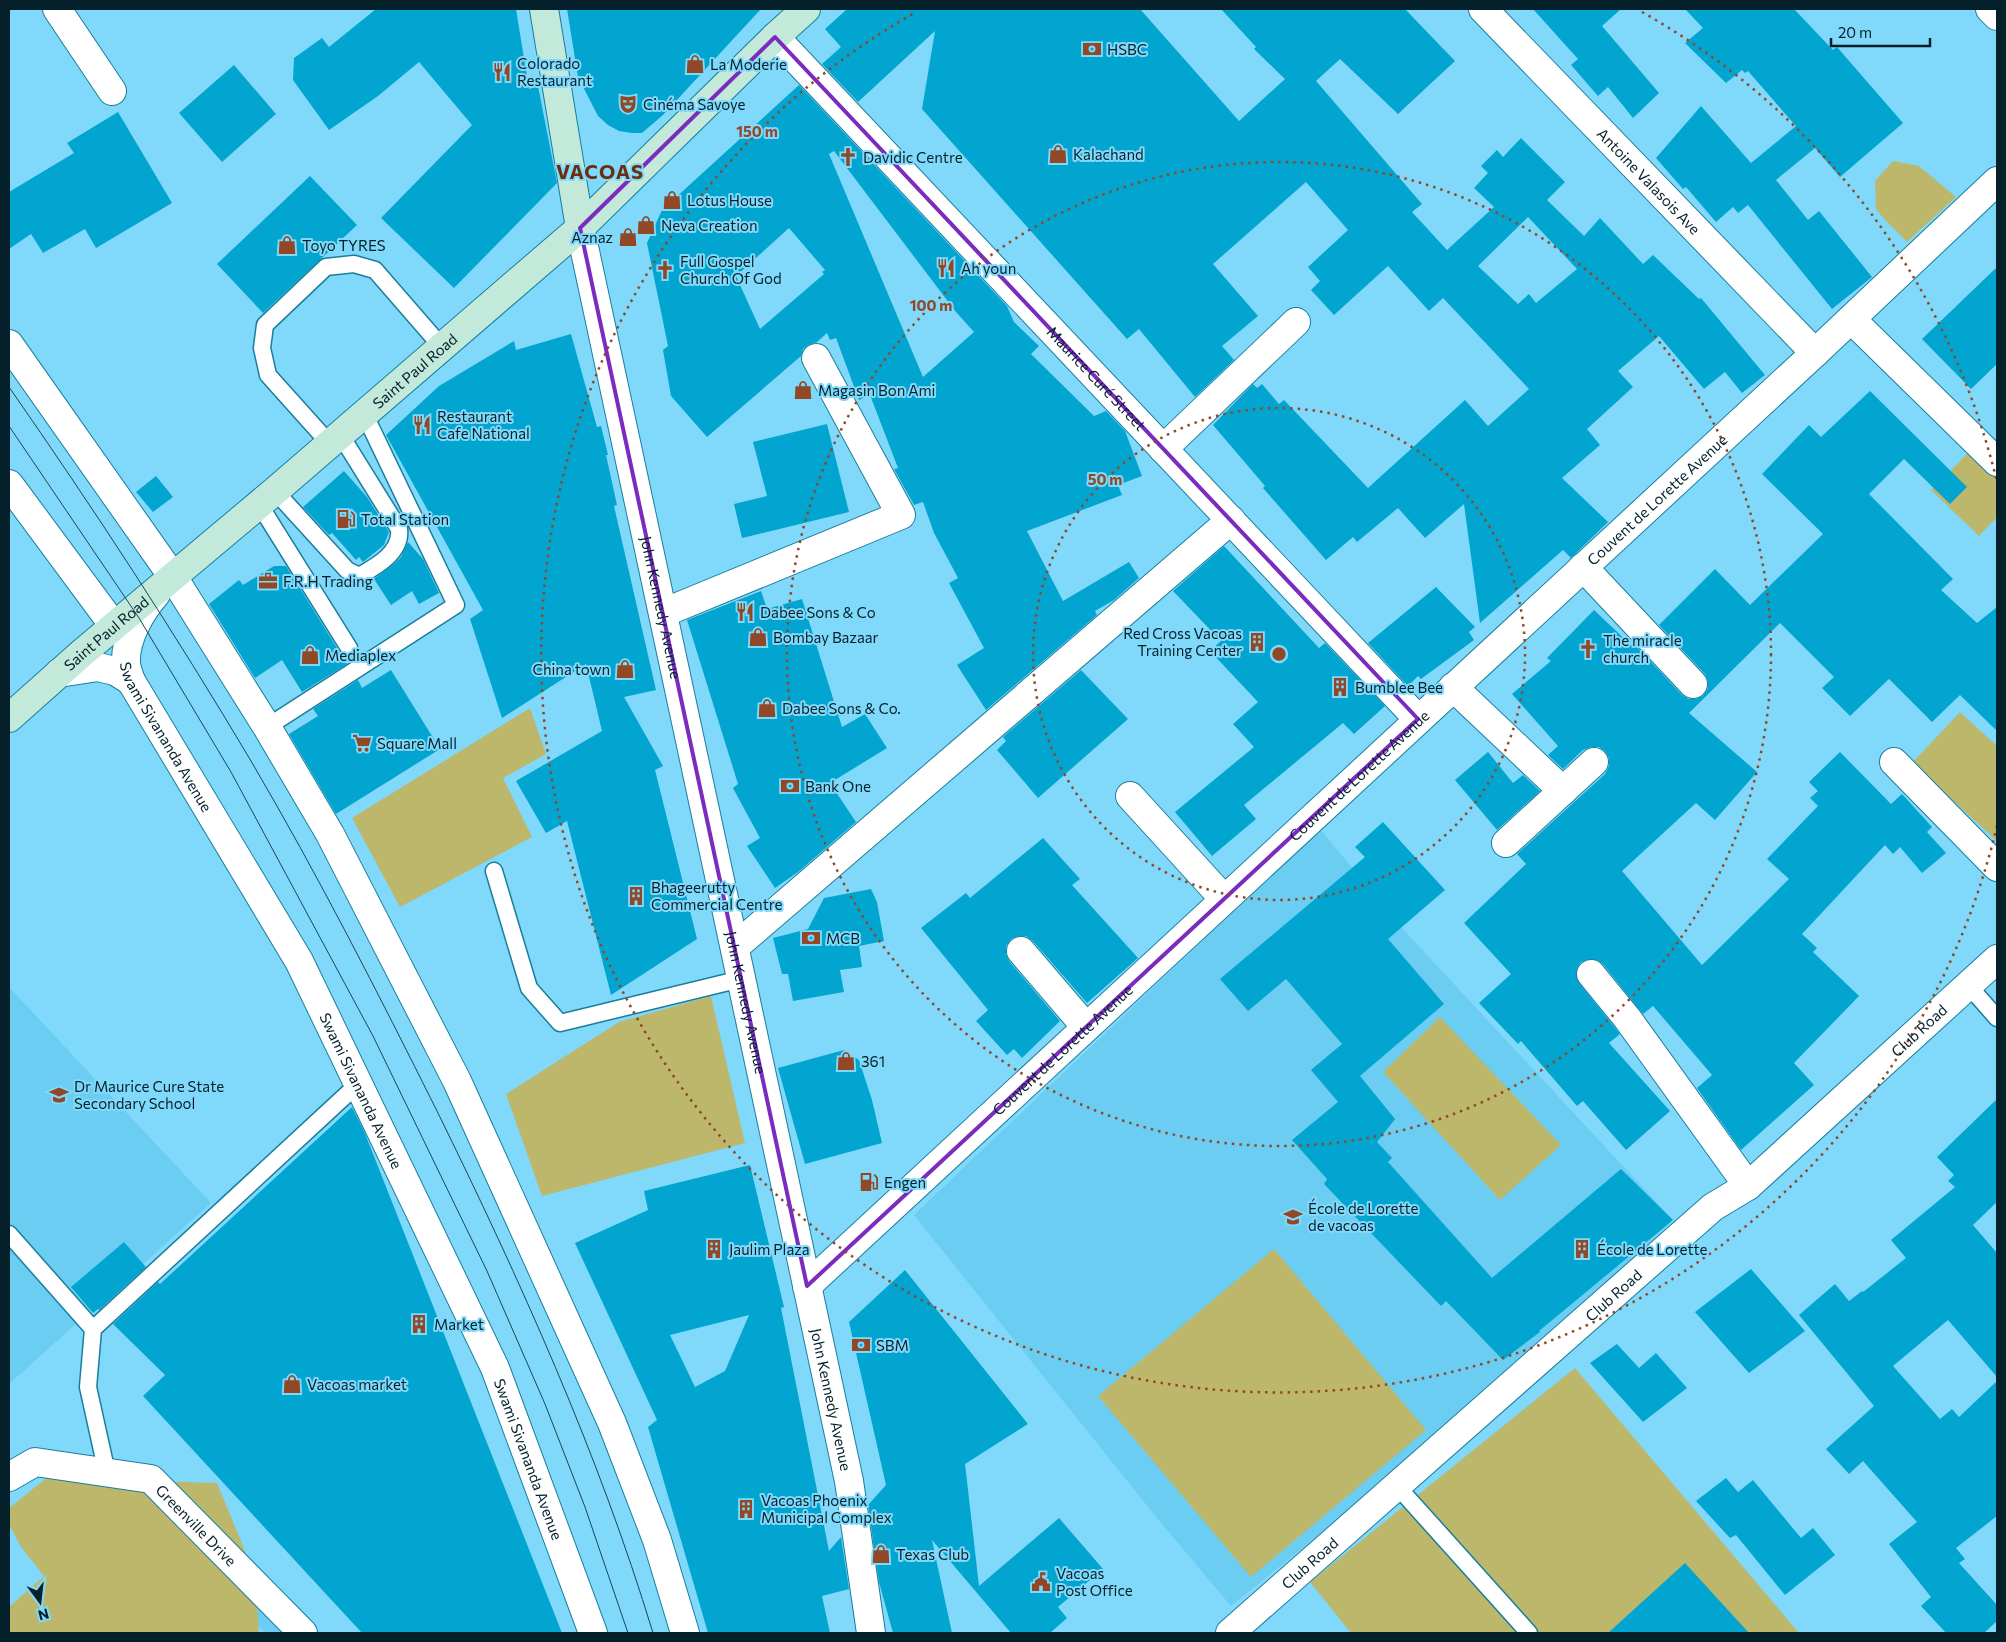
<svg xmlns="http://www.w3.org/2000/svg" width="2006" height="1642" font-family="Commissioner,sans-serif">
<style>
.built{fill:#6acdf1}
.green{fill:#bdb76c}
.building{fill:#02a5cf;fill-rule:evenodd}
.lines{fill:none;stroke-linecap:round;stroke-linejoin:round}
.service-casing{stroke:#197e9c;stroke-width:19}
.minor-casing{stroke:#197e9c;stroke-width:30}
.tertiary-casing{stroke:#197e9c;stroke-width:30}
.secondary-casing{stroke:#197e9c;stroke-width:30}
.service{stroke:#fff;stroke-width:16}
.minor{stroke:#fff;stroke-width:28}
.tertiary{stroke:#fff;stroke-width:28}
.secondary{stroke:#c3e9db;stroke-width:28}
.tram{stroke:#1c4553;stroke-width:1}
.marked{fill:none;stroke:#7b2cbf;stroke-width:4;stroke-linejoin:round}
.ring{fill:none;stroke:#904827;stroke-width:2.5;stroke-dasharray:2.5 5}
.labels{text-anchor:middle;dominant-baseline:central;stroke-width:4;stroke-linejoin:round;paint-order:stroke}
.poi-label{font-size:15px;fill:#04212b;stroke:#80d9fa;text-anchor:start}
.street-label{font-size:15px;fill:#04212b;stroke:#80d9fa}
.district-label{font-size:20px;font-weight:bold;letter-spacing:1px;fill:#6d2e0d;stroke:#80d9fa}
.centre{fill:#904827;stroke:#80d9fa;stroke-width:2.5}
.ring-label{font-size:15px;text-anchor:middle;font-weight:bold;fill:#904827;stroke:#80d9fa;stroke-width:4;stroke-linejoin:round;paint-order:stroke}
</style>
<rect width="100%" height="100%" fill="#80d9fa"/>
<path class="built" d="M1320 829 1401 927 1673 1220 1459 1421 1231 1606 1157 1518 914 1215Z
M9 987 211 1203 9 1384Z
M218 1566 283 1633H265L208 1575Z"/>
<path class="green" d="M1893 161 1919 166 1956 197 1907 242 1883 218 1876 209 1875 181Z
M1974 447 1997 470V517L1979 536 1931 490Z
M530 708 546 754 503 778 532 837 400 907 352 818Z
M1960 712 1997 746V841L1912 763Z
M711 996 745 1143 542 1196 506 1094 619 1022Z
M1440 1017 1561 1145 1500 1200 1383 1072Z
M1274 1249 1426 1430 1251 1577 1098 1396Z
M1575 1368 1799 1633H1351L1310 1582Z
M54 1472 113 1480 217 1483 255 1575 259 1633H9V1607L44 1576 21 1547 9 1524V1508Z"/>
<path class="building" d="M376 9H516L529 89 538 86 557 183 454 288 381 218 472 125 419 62 378 96 329 130 293 80 294 58 322 38 329 47Z
M567 9H761L663 115 642 133H632L619 131 608 125 598 116 578 77Z
M847 9H1140L1239 121 1285 79 1254 49 1256 47 1221 9H1405L1455 61 1398 114 1340 59 1316 81 1422 204 1412 212 1447 250 1494 207 1474 188 1488 173 1481 166 1497 150 1503 157 1521 138 1565 182 1547 200 1584 236 1600 218 1643 264 1653 255 1699 299 1701 298 1765 375 1742 393 1725 372 1704 389 1659 336 1618 371 1633 387 1587 429 1600 445 1562 478 1608 522 1571 558 1563 550 1480 623 1464 504 1425 538 1398 508 1357 542 1353 537 1326 560 1263 488 1265 486 1213 425 1253 384 1257 388 1262 384 1279 404 1284 400 1368 488 1465 400 1488 426 1529 389 1443 298 1429 311 1388 266 1334 315 1311 290 1320 281 1308 267 1348 230 1306 182 1213 264 1258 316 1222 346 1234 360 1195 397 1139 329 1127 339 922 109 935 31 858 102 822 64 841 47 825 29ZM1528 217 1577 269 1536 303 1529 294 1518 304 1478 266Z
M1533 9H1621L1602 26 1659 93 1633 118 1608 87 1598 96 1571 65 1578 59Z
M1685 9H1794L1833 50 1837 47 1903 123 1840 177 1815 148 1776 180 1808 220 1819 211 1872 277 1832 309 1748 205 1738 213 1733 207 1716 222 1686 187 1683 189 1656 158 1701 106 1751 163 1796 126 1748 71 1745 73 1742 70 1726 83 1685 43 1703 28Z
M234 65 276 114 222 162 179 113Z
M799 85 1007 306 1014 322 1039 346 1031 354 1094 416 1106 411 1125 431 1142 476 1118 485 1122 495 1027 531 1063 601 1129 562 1139 578 1114 600 1095 611 1097 615 986 710 957 665 984 648 949 583 958 578 934 533 923 502 914 505 894 469 898 468 870 395 859 400 836 338 830 340 827 333 817 342 808 345 803 349 801 356 707 437 671 396 663 350 668 346 647 243 662 210ZM834 151 956 312 974 332 923 377 829 154ZM789 228 825 270 822 272 824 274 760 329 736 276Z
M118 112 172 203 96 248 85 229 43 253 31 234 9 249V192L74 153 67 143Z
M310 176 357 225 263 313 217 264Z
M1997 267V364L1971 389 1922 339Z
M571 334 597 427 601 426 608 455H606L617 505 614 506 656 690 624 697 663 766 655 770 697 939 611 995 567 821 546 833 516 781 602 731 586 664 502 718 470 619 483 610 386 435 439 386 514 341 516 350Z
M1870 391 1967 487 1950 504 1904 459 1869 494 1953 579 1941 590 1977 623 1997 607V731L1960 695 1932 722 1889 679 1850 716 1822 688 1834 677 1780 623 1689 713 1757 772 1715 820 1696 803 1622 871 1702 965 1789 879 1767 859 1818 806 1810 798 1818 791 1809 782 1840 752 1891 804 1902 794 1932 827 1927 832 1946 853 1922 873 1900 847 1893 854 1885 845 1802 934 1817 948 1813 952 1859 996 1794 1063 1814 1085 1741 1150 1697 1088 1712 1075 1653 1006 1643 1014 1603 964 1597 960 1589 959 1581 962 1577 968 1576 976 1579 983 1620 1034 1609 1043 1670 1111 1626 1150 1583 1101 1577 1106 1521 1041 1518 1044 1479 1003 1511 974 1464 923 1526 864 1517 854 1605 774 1609 766V758L1605 751 1599 747H1591L1583 750 1563 769 1548 755 1558 746 1512 694 1551 661 1547 658 1594 610 1634 648 1636 646 1682 695 1688 699H1696L1703 696 1708 688V681L1705 674 1659 625 1715 569 1750 605 1823 534 1762 474 1809 425 1821 437Z
M827 424 849 512 742 538 734 504 767 496 753 442Z
M344 471 367 497 389 532 384 545 363 562 359 557 356 560 332 533 329 535 303 507Z
M156 476 173 497 153 512 136 492Z
M408 542 423 559 439 593 419 604 412 591 391 605 374 579 394 564 401 557Z
M1224 546 1319 648 1325 643 1385 706 1354 734 1343 723 1244 805 1256 819 1212 856 1175 812 1254 747 1233 724 1258 702 1210 651 1221 641 1173 591Z
M274 566H286L347 664 302 692 282 660 255 678 209 604 239 580 243 585Z
M1436 587 1475 627 1469 632 1474 640 1421 679 1418 676 1408 686 1368 643Z
M761 591 767 609 802 599 842 727 865 714 887 748 830 783 856 822 798 872 775 888 747 846 760 838 733 788 738 784 687 620Z
M391 670 440 749 336 814 289 734 318 716 313 709 358 680 362 688Z
M1081 670 1128 719 1038 798 997 750 1006 741 1003 737Z
M1488 752 1513 783 1523 775 1540 791 1497 830 1455 780Z
M1383 822 1445 890 1388 939 1444 1004 1360 1076 1395 1119 1377 1142 1392 1158 1388 1162 1492 1278 1621 1169 1673 1220 1539 1331 1540 1332 1503 1360 1446 1301 1441 1306 1324 1184 1327 1179 1292 1140 1338 1102 1311 1070 1342 1044 1286 979 1248 1011 1220 979 1365 857 1355 847Z
M1043 838 1080 879 1072 885 1138 958 1087 1003 1033 941 1026 936H1019L1011 939 1006 946V954L1009 961 1060 1021 1022 1058 1014 1049 1007 1055 976 1021 988 1010 921 928 966 893 970 898Z
M871 889 877 902 884 941 859 946 862 967 840 970 844 992 793 1001 788 974H782L773 938 808 929 824 898Z
M844 1050 859 1060 872 1100 882 1143 805 1164 778 1068Z
M1997 1099V1202L1973 1225 1997 1253V1377L1948 1320 1893 1366 1940 1419 1952 1409 1959 1417 1997 1381V1516L1956 1548 1965 1559 1959 1563 1997 1605V1621L1984 1633H1946L1921 1606 1931 1597 1889 1544 1917 1522 1863 1461 1849 1474 1826 1449 1874 1406 1799 1315 1835 1284 1849 1301 1862 1291 1863 1292 1906 1258 1891 1240 1955 1187 1948 1181 1954 1175 1937 1157Z
M352 1107 364 1131 562 1633H362L143 1396 165 1375 113 1324 158 1282 160 1284Z
M750 1165 784 1307 781 1308 829 1551 841 1537 849 1589 822 1596 830 1633H708L648 1427 657 1420 575 1243 648 1210 644 1191ZM749 1315 725 1371 695 1387 670 1335Z
M124 1242 146 1267 99 1310 98 1309 93 1313 71 1287Z
M1751 1269 1805 1331 1749 1373 1695 1312Z
M905 1270 1028 1424 965 1464 979 1586 1059 1518 1103 1569 1058 1607 1067 1618 1050 1633H1011L932 1540 952 1633H893L879 1582 868 1505 886 1485 849 1322Z
M1617 1344 1639 1368 1656 1353 1687 1388 1643 1422 1590 1363Z
M1726 1478 1738 1492 1753 1480 1801 1538 1813 1528 1835 1555 1785 1595 1736 1535 1730 1538 1696 1501Z
M1685 1563 1749 1633H1608Z"/>
<g class="lines">
<g class="service-casing">
<path id="service" d="M329 443 268 375 262 348 265 325 326 267 354 264 375 270 441 346
M275 491 347 570 359 576C377 566 402 552 399 529L340 434
M259 504 349 648
M267 727 456 605 364 413
M494 871 529 988 560 1023 741 979
M1968 985 1997 1018
M9 1234 93 1329
M107 1473 88 1387 93 1329 358 1084
M1397 1486 1529 1633"/>
</g>
<g class="minor-casing">
<g id="minor">
<path d="M57 9 112 91"/>
<path id="s1" d="M1483 9 1815 353"/>
<path d="M1990 9 1997 16"/>
<path id="s2" d="M775 37 1418 719"/>
<path d="M1851 319 1997 462"/>
<path d="M1163 449 1296 322"/>
<path d="M9 484 114 626"/>
<path d="M1583 567 1693 684"/>
<path d="M663 613 901 515 816 358"/>
<path d="M1453 687 1563 791"/>
<path d="M1894 762 1997 867"/>
<path d="M1130 796 1224 899"/>
<path d="M1506 843 1594 762"/>
<path d="M735 947 1231 520"/>
<path d="M1021 951 1086 1027"/>
<path d="M1591 974 1627 1018 1748 1186"/>
<path id="s3" d="M807 1286 1815 353 1997 181"/>
<path id="s4" d="M9 1477 35 1462 151 1479 303 1633"/>
</g>
</g>
<g class="tertiary-casing">
<g id="tertiary">
<path id="s5" d="M580 228 849 1481 871 1633"/>
<path d="M9 344 173 577 267 727 330 834 457 1081 612 1423 657 1540 685 1633"/>
<path id="s6" d="M156 594C141 611 125 639 126 662 126 668 129 675 131 681L299 961 495 1368 593 1633"/>
<path d="M59 673 98 667 115 671 131 681"/>
<path id="s7" d="M1230 1633 1713 1207 1748 1186 1997 959"/>
</g>
</g>
<g class="secondary-casing">
<g id="secondary">
<path d="M544 9 580 228"/>
<path id="s8" d="M9 718 82 653 275 491 580 228 775 37 806 9"/>
</g>
</g>
<use href="#service" class="service"/>
<use href="#minor" class="minor"/>
<use href="#tertiary" class="tertiary"/>
<use href="#secondary" class="secondary"/>
<path class="tram" d="M9 387C94 509 175 633 251 761 318 875 378 993 437 1111 520 1280 598 1452 653 1633
M9 426 139 618 231 772 373 1036 487 1271 545 1404 585 1507 628 1633"/>
</g>
<path class="marked" d="M775 37 1418 719 807 1286 580 228Z"/>
<g class="ring">
<circle cx="1279" cy="654" r="246"/>
<circle cx="1279" cy="654" r="492"/>
<path d="M1997 826A738 738 0 1 1 916 12M1642 12A738 738 0 0 1 1997 482"/>
</g>
<defs>
<g id="bank-bare" transform="scale(1.5)"><path d="M-6-4H6V4H-6ZM0-2.3a2.3 2.3 0 1 0 0 4.6a2.3 2.3 0 1 0 0-4.6Z" fill="#904827" stroke="#80d9fa" stroke-width="2.5" paint-order="stroke"/></g>
<g id="shop-bare" transform="scale(1.5)"><path d="M-5-2.5h2.3a2.7 3.5 0 0 1 5.4 0H5L5.5 6h-11ZM-1.5-2.5h3a1.5 2.3 0 0 0-3 0Z" fill="#904827" stroke="#80d9fa" stroke-width="2.5" paint-order="stroke"/></g>
<g id="restaurant-bare" transform="scale(1.5)"><path d="M-5-6h1v4h1v-4h1v4h1v-4h1v5L-1.5 .5V6h-2V.5L-5-1ZM5-6V6H3V1.5H1.5Q1.5-4 5-6Z" fill="#904827" stroke="#80d9fa" stroke-width="2.5" paint-order="stroke"/></g>
<g id="theatre-bare" transform="scale(1.5)"><path d="M-5-5.5Q0-4 5-5.5V0Q5 5 0 6Q-5 5-5 0ZM-3.3-2.5H-1v1.5H-3.3ZM1-2.5H3.3v1.5H1ZM-2.8 1Q0 5.5 2.8 1Z" fill="#904827" stroke="#80d9fa" stroke-width="2.5" paint-order="stroke"/></g>
<g id="church-bare" transform="scale(1.5)"><path d="M-1.2-6h2.4v3.5h3.3v2.4h-3.3V6h-2.4V-.1h-3.3v-2.4h3.3Z" fill="#904827" stroke="#80d9fa" stroke-width="2.5" paint-order="stroke"/></g>
<g id="fuel-bare" transform="scale(1.5)"><path d="M-5.5-6h7V0h2V4h1.3V-2.5L3-4.5l.8-.8L6-3V5H2.5V1h-1V6h-7ZM-4.2-4.7v3.2H.2V-4.7Z" fill="#904827" stroke="#80d9fa" stroke-width="2.5" paint-order="stroke"/></g>
<g id="office-bare" transform="scale(1.5)"><path d="M-6-3h4V-5.5h4V-3h4V5H-6ZM-1-4.5V-3h2v-1.5ZM-6 0V1H6V0Z" fill="#904827" stroke="#80d9fa" stroke-width="2.5" paint-order="stroke"/></g>
<g id="building-bare" transform="scale(1.5)"><path d="M-4-6H4V6H1V3H-1V6H-4ZM-2.5-4.3h1.7v1.8h-1.7ZM.8-4.3h1.7v1.8H.8ZM-2.5-1h1.7V.8h-1.7ZM.8-1h1.7V.8H.8Z" fill="#904827" stroke="#80d9fa" stroke-width="2.5" paint-order="stroke"/></g>
<g id="supermarket-bare" transform="scale(1.5)"><path d="M-6-5.5h2.5l.6 2H6L4.5 2H-2.5L-4.4-4H-6ZM-1.5 3.2a1.3 1.3 0 1 0 .1 0ZM3 3.2a1.3 1.3 0 1 0 .1 0Z" fill="#904827" stroke="#80d9fa" stroke-width="2.5" paint-order="stroke"/></g>
<g id="university-bare" transform="scale(1.5)"><path d="M0-5L7-2L0 1L-7-2ZM-4 1L0 2.5L4 1V4Q0 6-4 4Z" fill="#904827" stroke="#80d9fa" stroke-width="2.5" paint-order="stroke"/></g>
<g id="school-bare" transform="scale(1.5)"><path d="M0-5L7-2L0 1L-7-2ZM-4 1L0 2.5L4 1V4Q0 6-4 4Z" fill="#904827" stroke="#80d9fa" stroke-width="2.5" paint-order="stroke"/></g>
<g id="civic-bare" transform="scale(1.5)"><path d="M-.6-6.5H3V-4.5H.6V-3L4-1V1h2V6H-6V1h2V-1L-.6-3ZM-1.2 2.5V6h2.4V2.5Z" fill="#904827" stroke="#80d9fa" stroke-width="2.5" paint-order="stroke"/></g>
</defs>
<g fill-rule="evenodd">
<use href="#bank-bare" x="1092" y="49"/>
<use href="#shop-bare" x="695" y="64"/>
<use href="#restaurant-bare" x="502" y="72"/>
<use href="#theatre-bare" x="628" y="104"/>
<use href="#shop-bare" x="1058" y="154"/>
<use href="#church-bare" x="848" y="157"/>
<use href="#shop-bare" x="672" y="200"/>
<use href="#shop-bare" x="646" y="225"/>
<use href="#shop-bare" x="628" y="237"/>
<use href="#shop-bare" x="287" y="245"/>
<use href="#restaurant-bare" x="946" y="268"/>
<use href="#church-bare" x="665" y="270"/>
<use href="#shop-bare" x="803" y="390"/>
<use href="#restaurant-bare" x="422" y="425"/>
<use href="#fuel-bare" x="346" y="519"/>
<use href="#office-bare" x="268" y="581"/>
<use href="#restaurant-bare" x="745" y="612"/>
<use href="#shop-bare" x="758" y="637"/>
<use href="#building-bare" x="1257" y="642"/>
<use href="#church-bare" x="1588" y="649"/>
<use href="#shop-bare" x="310" y="655"/>
<use href="#shop-bare" x="625" y="669"/>
<use href="#building-bare" x="1340" y="687"/>
<use href="#shop-bare" x="767" y="708"/>
<use href="#supermarket-bare" x="362" y="743"/>
<use href="#bank-bare" x="790" y="786"/>
<use href="#building-bare" x="636" y="896"/>
<use href="#bank-bare" x="811" y="938"/>
<use href="#shop-bare" x="846" y="1061"/>
<use href="#university-bare" x="59" y="1095"/>
<use href="#fuel-bare" x="869" y="1182"/>
<use href="#school-bare" x="1293" y="1217"/>
<use href="#building-bare" x="714" y="1249"/>
<use href="#building-bare" x="1582" y="1249"/>
<use href="#building-bare" x="419" y="1324"/>
<use href="#bank-bare" x="861" y="1345"/>
<use href="#shop-bare" x="292" y="1384"/>
<use href="#building-bare" x="746" y="1509"/>
<use href="#shop-bare" x="881" y="1554"/>
<use href="#civic-bare" x="1041" y="1582"/>
</g>
<g class="labels">
<g class="poi-label">
<text x="1107" y="49">HSBC</text>
<text x="517" y="63">Colorado<tspan x="517" dy="17">Restaurant</tspan></text>
<text x="710" y="64">La Moderie</text>
<text x="643" y="104">Cinéma Savoye</text>
<text x="1073" y="154">Kalachand</text>
<text x="863" y="157">Davidic Centre</text>
<text x="687" y="200">Lotus House</text>
<text x="661" y="225">Neva Creation</text>
<text x="613" y="237" text-anchor="end">Aznaz</text>
<text x="302" y="245">Toyo TYRES</text>
<text x="680" y="261">Full Gospel<tspan x="680" dy="17">Church Of God</tspan></text>
<text x="961" y="268">Ah youn</text>
<text x="818" y="390">Magasin Bon Ami</text>
<text x="437" y="416">Restaurant<tspan x="437" dy="17">Cafe National</tspan></text>
<text x="361" y="519">Total Station</text>
<text x="283" y="581">F.R.H Trading</text>
<text x="760" y="612">Dabee Sons &amp; Co</text>
<text x="1242" y="633" text-anchor="end">Red Cross Vacoas<tspan x="1242" dy="17">Training Center</tspan></text>
<text x="773" y="637">Bombay Bazaar</text>
<text x="1603" y="640">The miracle<tspan x="1603" dy="17">church</tspan></text>
<text x="325" y="655">Mediaplex</text>
<text x="610" y="669" text-anchor="end">China town</text>
<text x="1355" y="687">Bumblee Bee</text>
<text x="782" y="708">Dabee Sons &amp; Co.</text>
<text x="377" y="743">Square Mall</text>
<text x="805" y="786">Bank One</text>
<text x="651" y="887">Bhageerutty<tspan x="651" dy="17">Commercial Centre</tspan></text>
<text x="826" y="938">MCB</text>
<text x="861" y="1061">361</text>
<text x="74" y="1086">Dr Maurice Cure State<tspan x="74" dy="17">Secondary School</tspan></text>
<text x="884" y="1182">Engen</text>
<text x="1308" y="1208">École de Lorette<tspan x="1308" dy="17">de vacoas</tspan></text>
<text x="729" y="1249">Jaulim Plaza</text>
<text x="1597" y="1249">École de Lorette</text>
<text x="434" y="1324">Market</text>
<text x="876" y="1345">SBM</text>
<text x="307" y="1384">Vacoas market</text>
<text x="761" y="1500">Vacoas Phoenix<tspan x="761" dy="17">Municipal Complex</tspan></text>
<text x="896" y="1554">Texas Club</text>
<text x="1056" y="1573">Vacoas<tspan x="1056" dy="17">Post Office</tspan></text>
</g>
<g class="street-label">
<text stroke="none"><textPath href="#s1" startOffset="239">Antoine Valasois Ave</textPath></text>
<text stroke="none"><textPath href="#s8" startOffset="534">Saint Paul Road</textPath></text>
<text stroke="none"><textPath href="#s2" startOffset="469">Maurice Curé Street</textPath></text>
<text stroke="none"><textPath href="#s3" startOffset="1158">Couvent de Lorette Avenue</textPath></text>
<text stroke="none"><textPath href="#s5" startOffset="388">John Kennedy Avenue</textPath></text>
<text stroke="none"><textPath href="#s8" startOffset="129">Saint Paul Road</textPath></text>
<text stroke="none"><textPath href="#s6" startOffset="161">Swami Sivananda Avenue</textPath></text>
<text stroke="none"><textPath href="#s3" startOffset="752">Couvent de Lorette Avenue</textPath></text>
<text stroke="none"><textPath href="#s5" startOffset="792">John Kennedy Avenue</textPath></text>
<text stroke="none"><textPath href="#s7" startOffset="916">Club Road</textPath></text>
<text stroke="none"><textPath href="#s3" startOffset="348">Couvent de Lorette Avenue</textPath></text>
<text stroke="none"><textPath href="#s6" startOffset="566">Swami Sivananda Avenue</textPath></text>
<text stroke="none"><textPath href="#s7" startOffset="511">Club Road</textPath></text>
<text stroke="none"><textPath href="#s5" startOffset="1198">John Kennedy Avenue</textPath></text>
<text stroke="none"><textPath href="#s6" startOffset="971">Swami Sivananda Avenue</textPath></text>
<text stroke="none"><textPath href="#s4" startOffset="212">Greenville Drive</textPath></text>
<text stroke="none"><textPath href="#s7" startOffset="106">Club Road</textPath></text>
</g>
<g class="district-label">
<text x="600" y="171">VACOAS</text>
</g>
</g>
<circle cx="1279" cy="654" r="8" class="centre"/>
<g class="ring-label">
<text x="757" y="137">150 m</text>
<text x="931" y="311">100 m</text>
<text x="1105" y="485">50 m</text>
</g>
<rect width="2006" height="1642" fill="none" stroke="#04212b" stroke-width="20"/>
<g transform="translate(40 1602) rotate(165)" stroke="#80d9fa" stroke-width="4" paint-order="stroke">
<path d="M0-4L9 19L0 12L-9 19Z" fill="#04212b"/>
<text y="-8" font-size="14" font-weight="bold" text-anchor="middle" fill="#04212b">N</text>
</g>
<path d="M1831 38v8h99v-8" fill="none" stroke="#04212b" stroke-width="2.5"/>
<text x="1838" y="38" font-size="15" fill="#04212b" stroke="#80d9fa" stroke-width="4" paint-order="stroke">20 m</text>
</svg>
